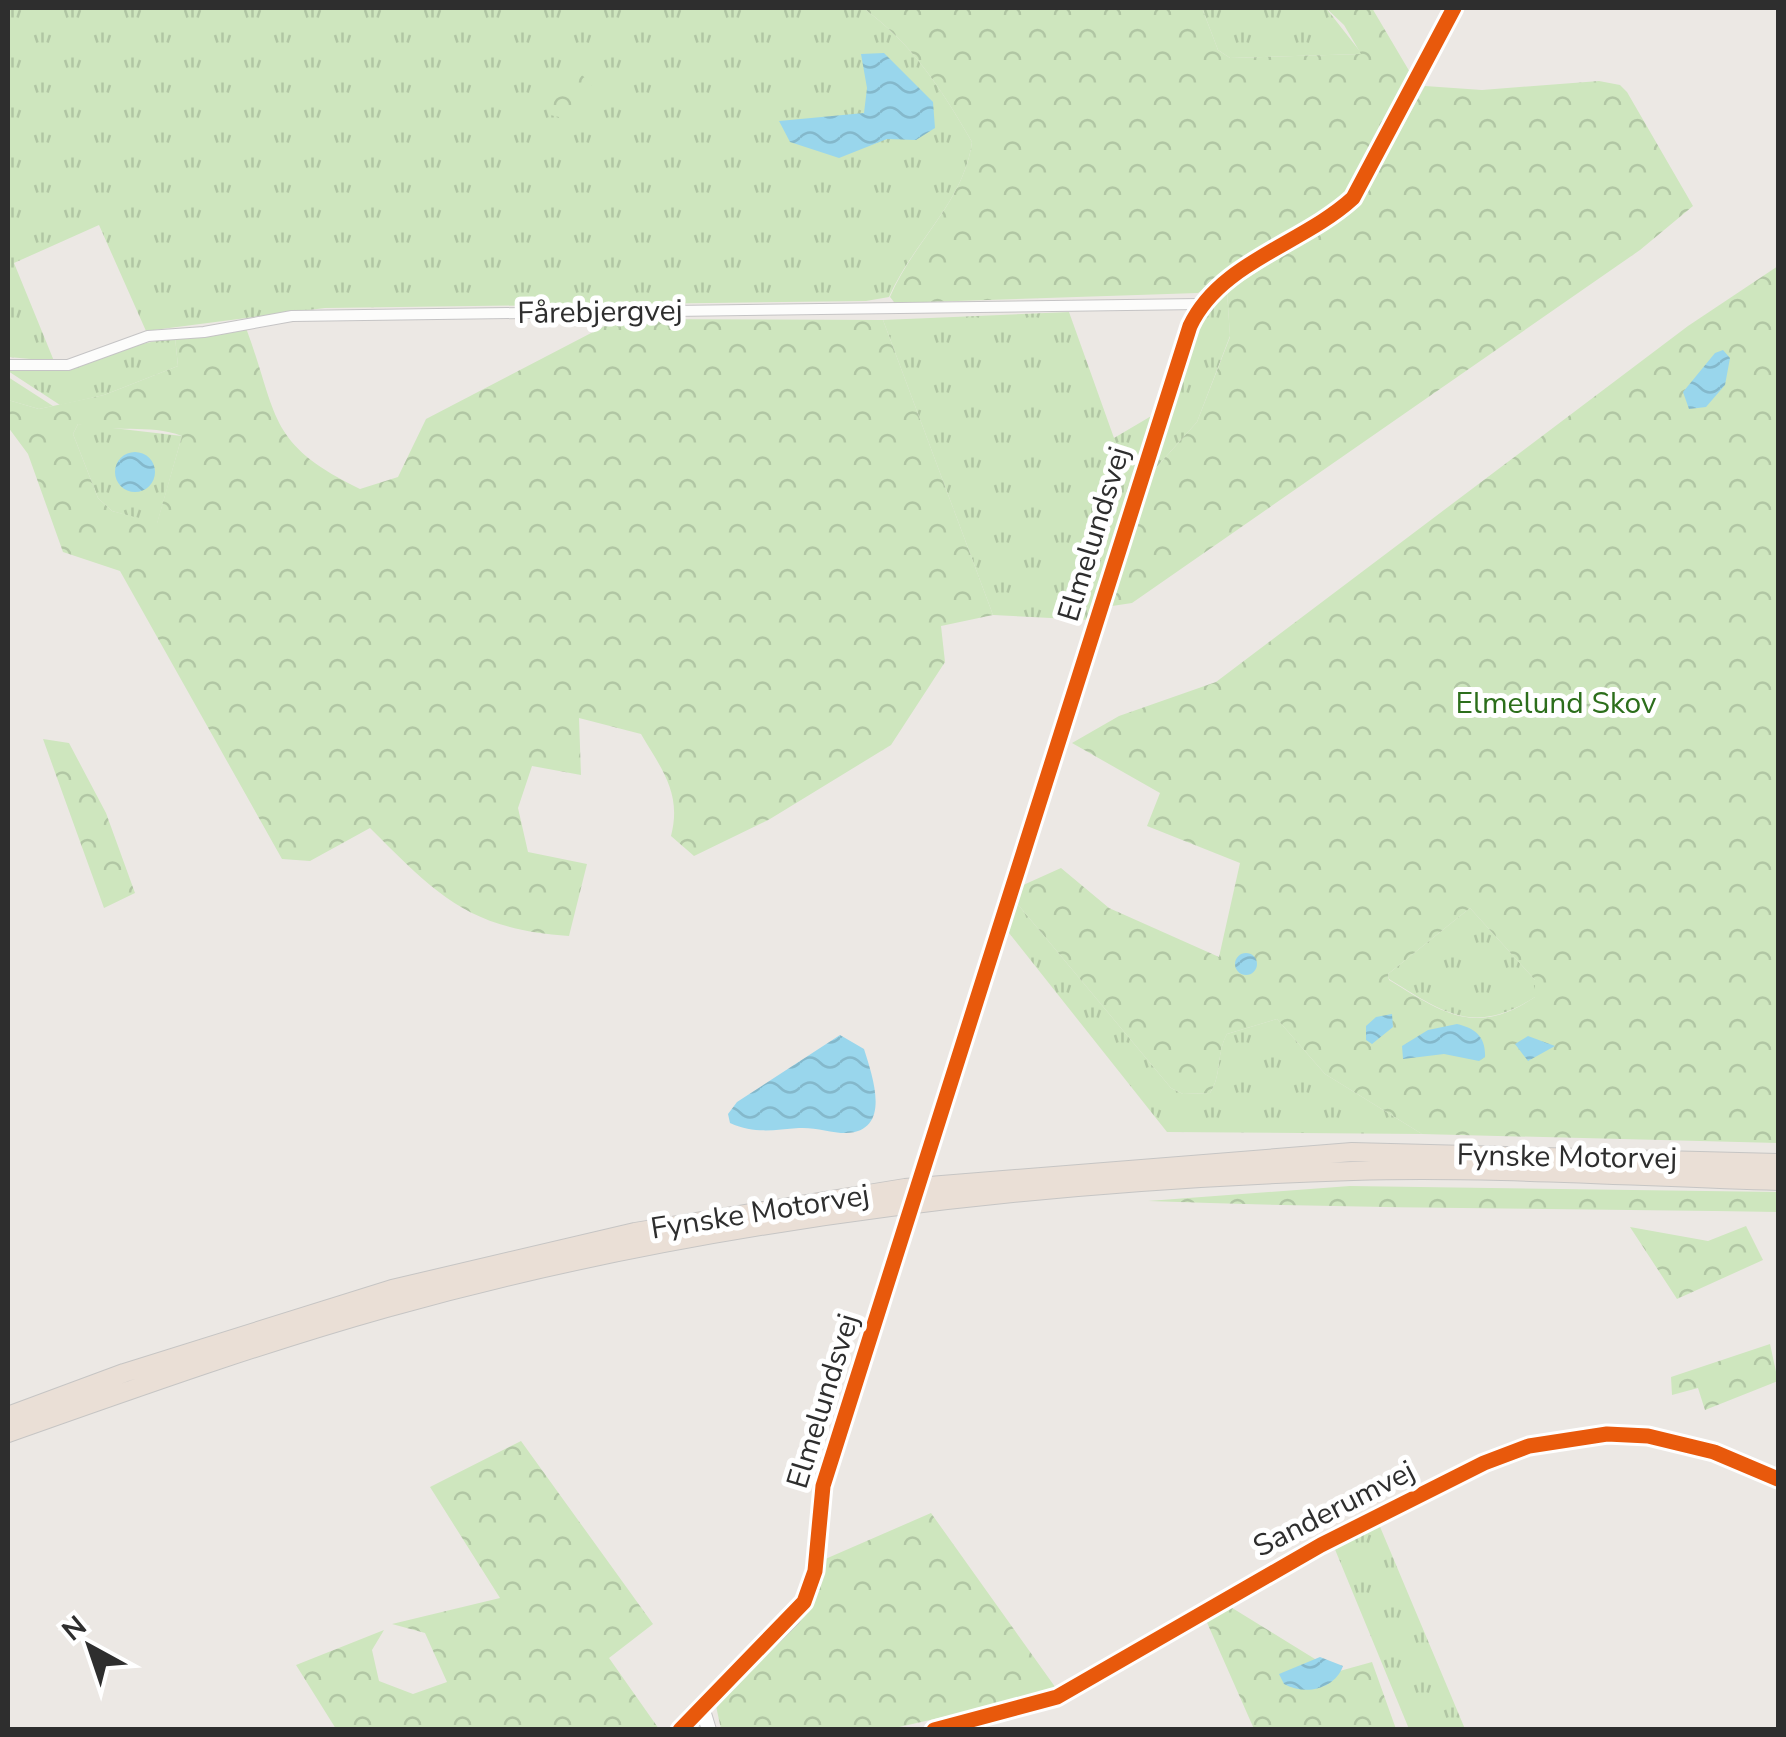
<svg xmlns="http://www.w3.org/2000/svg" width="1786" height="1737" font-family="'Nunito Sans',sans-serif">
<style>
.grass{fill:url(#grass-tufts)}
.forest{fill:url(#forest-crowns);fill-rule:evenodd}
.water{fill:url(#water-waves)}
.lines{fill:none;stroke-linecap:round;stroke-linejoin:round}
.street-casing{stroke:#c5c4c5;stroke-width:12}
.secondary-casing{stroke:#c5c4c5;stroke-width:16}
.highway-casing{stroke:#c6c5c4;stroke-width:20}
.street{stroke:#fcfcfb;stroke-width:10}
.secondary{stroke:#fcfcfb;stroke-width:14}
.highway{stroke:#eadfd6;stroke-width:18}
.cycleway-casing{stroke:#fff;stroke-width:21}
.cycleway{stroke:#e8590c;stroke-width:15}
.labels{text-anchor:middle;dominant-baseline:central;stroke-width:10;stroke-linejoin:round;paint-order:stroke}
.street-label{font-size:30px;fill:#2e2e2e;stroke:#fff}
.park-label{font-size:30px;fill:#2c6e1b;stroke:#fff}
</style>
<defs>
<pattern id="grass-tufts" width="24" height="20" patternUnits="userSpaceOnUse" patternTransform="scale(2.5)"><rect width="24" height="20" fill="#cee6be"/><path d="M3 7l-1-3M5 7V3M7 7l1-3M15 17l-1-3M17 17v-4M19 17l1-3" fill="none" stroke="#b1c6a4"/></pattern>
<pattern id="forest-crowns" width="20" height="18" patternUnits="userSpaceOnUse" patternTransform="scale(2.5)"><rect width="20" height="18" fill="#cee6be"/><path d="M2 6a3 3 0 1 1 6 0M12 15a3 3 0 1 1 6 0" fill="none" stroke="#b1c6a4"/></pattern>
<pattern id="water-waves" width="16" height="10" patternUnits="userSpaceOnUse" patternTransform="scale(2.5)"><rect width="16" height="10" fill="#99d6ec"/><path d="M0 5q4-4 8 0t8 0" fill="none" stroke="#84b8cb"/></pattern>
</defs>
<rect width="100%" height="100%" fill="#ece8e4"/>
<path class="grass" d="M8 8H863C912 43 942 90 972 142 964 202 913 242 889 297L866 301 325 308 146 331 99 225 14 263 54 361 8 357Z
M1202 8H1326L1362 54 1230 58 1218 50Z
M1227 291 1230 336 1197 422 1154 470C1161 427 1185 312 1227 291Z
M1069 312 1114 438 1153 415 1090 620 993 615 883 320Z
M175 337 178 366 104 395 60 405 8 371 75 368 132 346Z
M8 377 53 406 39 409 8 400Z
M78 424 182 436 157 524 112 511 98 498 73 434Z
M1015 901 1171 1088 1183 1094 1210 1093C1222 1075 1216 1053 1227 1034L1277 1019 1325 1074 1422 1134 1167 1132 1005 928Z
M1470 908 1535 980V997C1474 1036 1444 1013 1389 979L1388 974Z
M1378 1522 1465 1729H1409L1334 1547Z"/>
<path class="forest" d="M863 8H1202L1218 50 1230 58 1361 54 1344 25 1326 8H1372L1411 74 1356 183 1336 204 1198 293 895 303 890 297C913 242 964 202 972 142 942 90 912 43 863 8Z
M576 70 590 82 596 101 577 121 550 115 548 108Z
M1599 81 1620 85 1627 92 1693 206 1640 250 1132 603 1112 606 1154 470 1197 422 1230 337 1227 291 1344 216 1363 198 1425 86 1482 90Z
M1778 266V1143L1422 1134 1325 1074 1277 1019 1227 1034C1216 1054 1222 1075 1210 1093L1183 1094 1171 1088 1015 901 1021 886 1061 868 1109 908 1219 957 1240 863 1147 826 1160 793 1072 743 1119 716 1216 682 1688 326ZM1470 908 1535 980V997C1475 1037 1443 1013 1389 980L1388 974Z
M618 319 883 320 993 615 941 626 945 662 891 745 770 819 694 856 671 836C682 793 662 770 641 734L579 718 581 775 532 766 518 808 528 852 587 864 569 936C469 929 438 896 370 828L310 861 282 859 120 571 63 552 28 454 8 427V400L39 409 104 395 178 366 175 337 246 328C279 417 266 443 360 489L398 477 426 419ZM78 424C112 434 149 423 182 436L157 523 112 511 98 498 73 434Z
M43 739 69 743 106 813 135 893 104 908Z
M1350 1186 1778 1192V1212C1568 1208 1358 1209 1148 1201Z
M1746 1226 1763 1260 1677 1299 1630 1227 1708 1241Z
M1770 1344 1778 1381 1705 1410 1698 1388 1672 1395 1671 1377Z
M521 1441 653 1624 609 1658 659 1729H336L296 1665 384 1630 372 1650 379 1681 413 1694 447 1682 425 1633 392 1624 500 1598 430 1487Z
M931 1513 1058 1691 886 1730 721 1729 716 1706 804 1615 823 1560Z
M1229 1606 1336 1672 1372 1662 1396 1729H1254L1205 1618Z"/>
<path class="water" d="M884 53 933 102 935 128 916 140 887 139 839 158 790 142 779 121 864 113 867 88 861 54Z
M1723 350 1730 358 1725 385 1706 407 1689 409 1683 392 1715 353Z
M115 472a20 20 0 1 1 40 0a20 20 0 1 1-40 0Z
M1235 964a11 11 0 1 1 22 0a11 11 0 1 1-22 0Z
M1392 1014 1393 1027 1372 1044 1366 1040V1026L1376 1017Z
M1457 1024C1475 1028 1486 1037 1485 1057L1479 1061 1444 1054 1403 1059 1402 1046 1428 1030Z
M840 1035 864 1049C872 1075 893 1131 846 1133 831 1133 815 1127 799 1128 773 1130 755 1134 730 1123L728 1114 737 1102Z
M1528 1036 1555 1046 1528 1061 1515 1044Z
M1320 1657 1343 1666C1335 1689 1305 1696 1284 1684L1279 1674Z"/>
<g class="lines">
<g class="street-casing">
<path id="street" d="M8 365H68L148 336 204 332 292 316 1200 304"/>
</g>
<g class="secondary-casing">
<path id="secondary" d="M924 1166 1190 326C1220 262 1303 244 1353 198L1454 8
M702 1707 709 1730
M680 1730 793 1618 811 1587 823 1486 908 1220
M934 1730 1057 1697 1321 1545 1484 1463 1529 1446 1607 1434 1648 1436 1714 1452 1778 1479"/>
</g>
<g class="highway-casing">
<path id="highway" d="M8 1416 124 1373 392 1289 635 1232 905 1188 1352 1152 1778 1163
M8 1433C133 1389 258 1344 386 1308 696 1221 1032 1181 1353 1171 1494 1167 1637 1177 1778 1181"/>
</g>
<use href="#street" class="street"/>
<use href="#secondary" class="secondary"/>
<use href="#highway" class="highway"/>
<g class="cycleway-casing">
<path id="cycleway" d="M680 1730 804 1602 815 1571 823 1486 1190 326C1220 262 1303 244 1353 198L1454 8
M934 1730 1057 1697 1321 1545 1484 1463 1529 1446 1607 1434 1648 1436 1714 1452 1778 1479"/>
</g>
<use href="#cycleway" class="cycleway"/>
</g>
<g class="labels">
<g class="street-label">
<text transform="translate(600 312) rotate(-1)">Fårebjergvej</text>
<text transform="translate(1094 534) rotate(-73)">Elmelundsvej</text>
<text transform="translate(1567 1157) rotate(1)">Fynske Motorvej</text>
<text transform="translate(760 1212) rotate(-9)">Fynske Motorvej</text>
<text transform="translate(823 1401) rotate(-73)">Elmelundsvej</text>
<text transform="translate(1334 1509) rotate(-27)">Sanderumvej</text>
</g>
<g class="park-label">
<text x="1556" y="703">Elmelund Skov</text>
</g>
</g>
<rect width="1786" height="1737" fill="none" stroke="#2e2e2e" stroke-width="20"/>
<g transform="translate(90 1647) rotate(320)" stroke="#ffffff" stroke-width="8" paint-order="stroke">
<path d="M0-8L18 38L0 25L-18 38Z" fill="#2e2e2e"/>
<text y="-15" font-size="28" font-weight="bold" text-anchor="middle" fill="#2e2e2e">N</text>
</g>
</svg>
